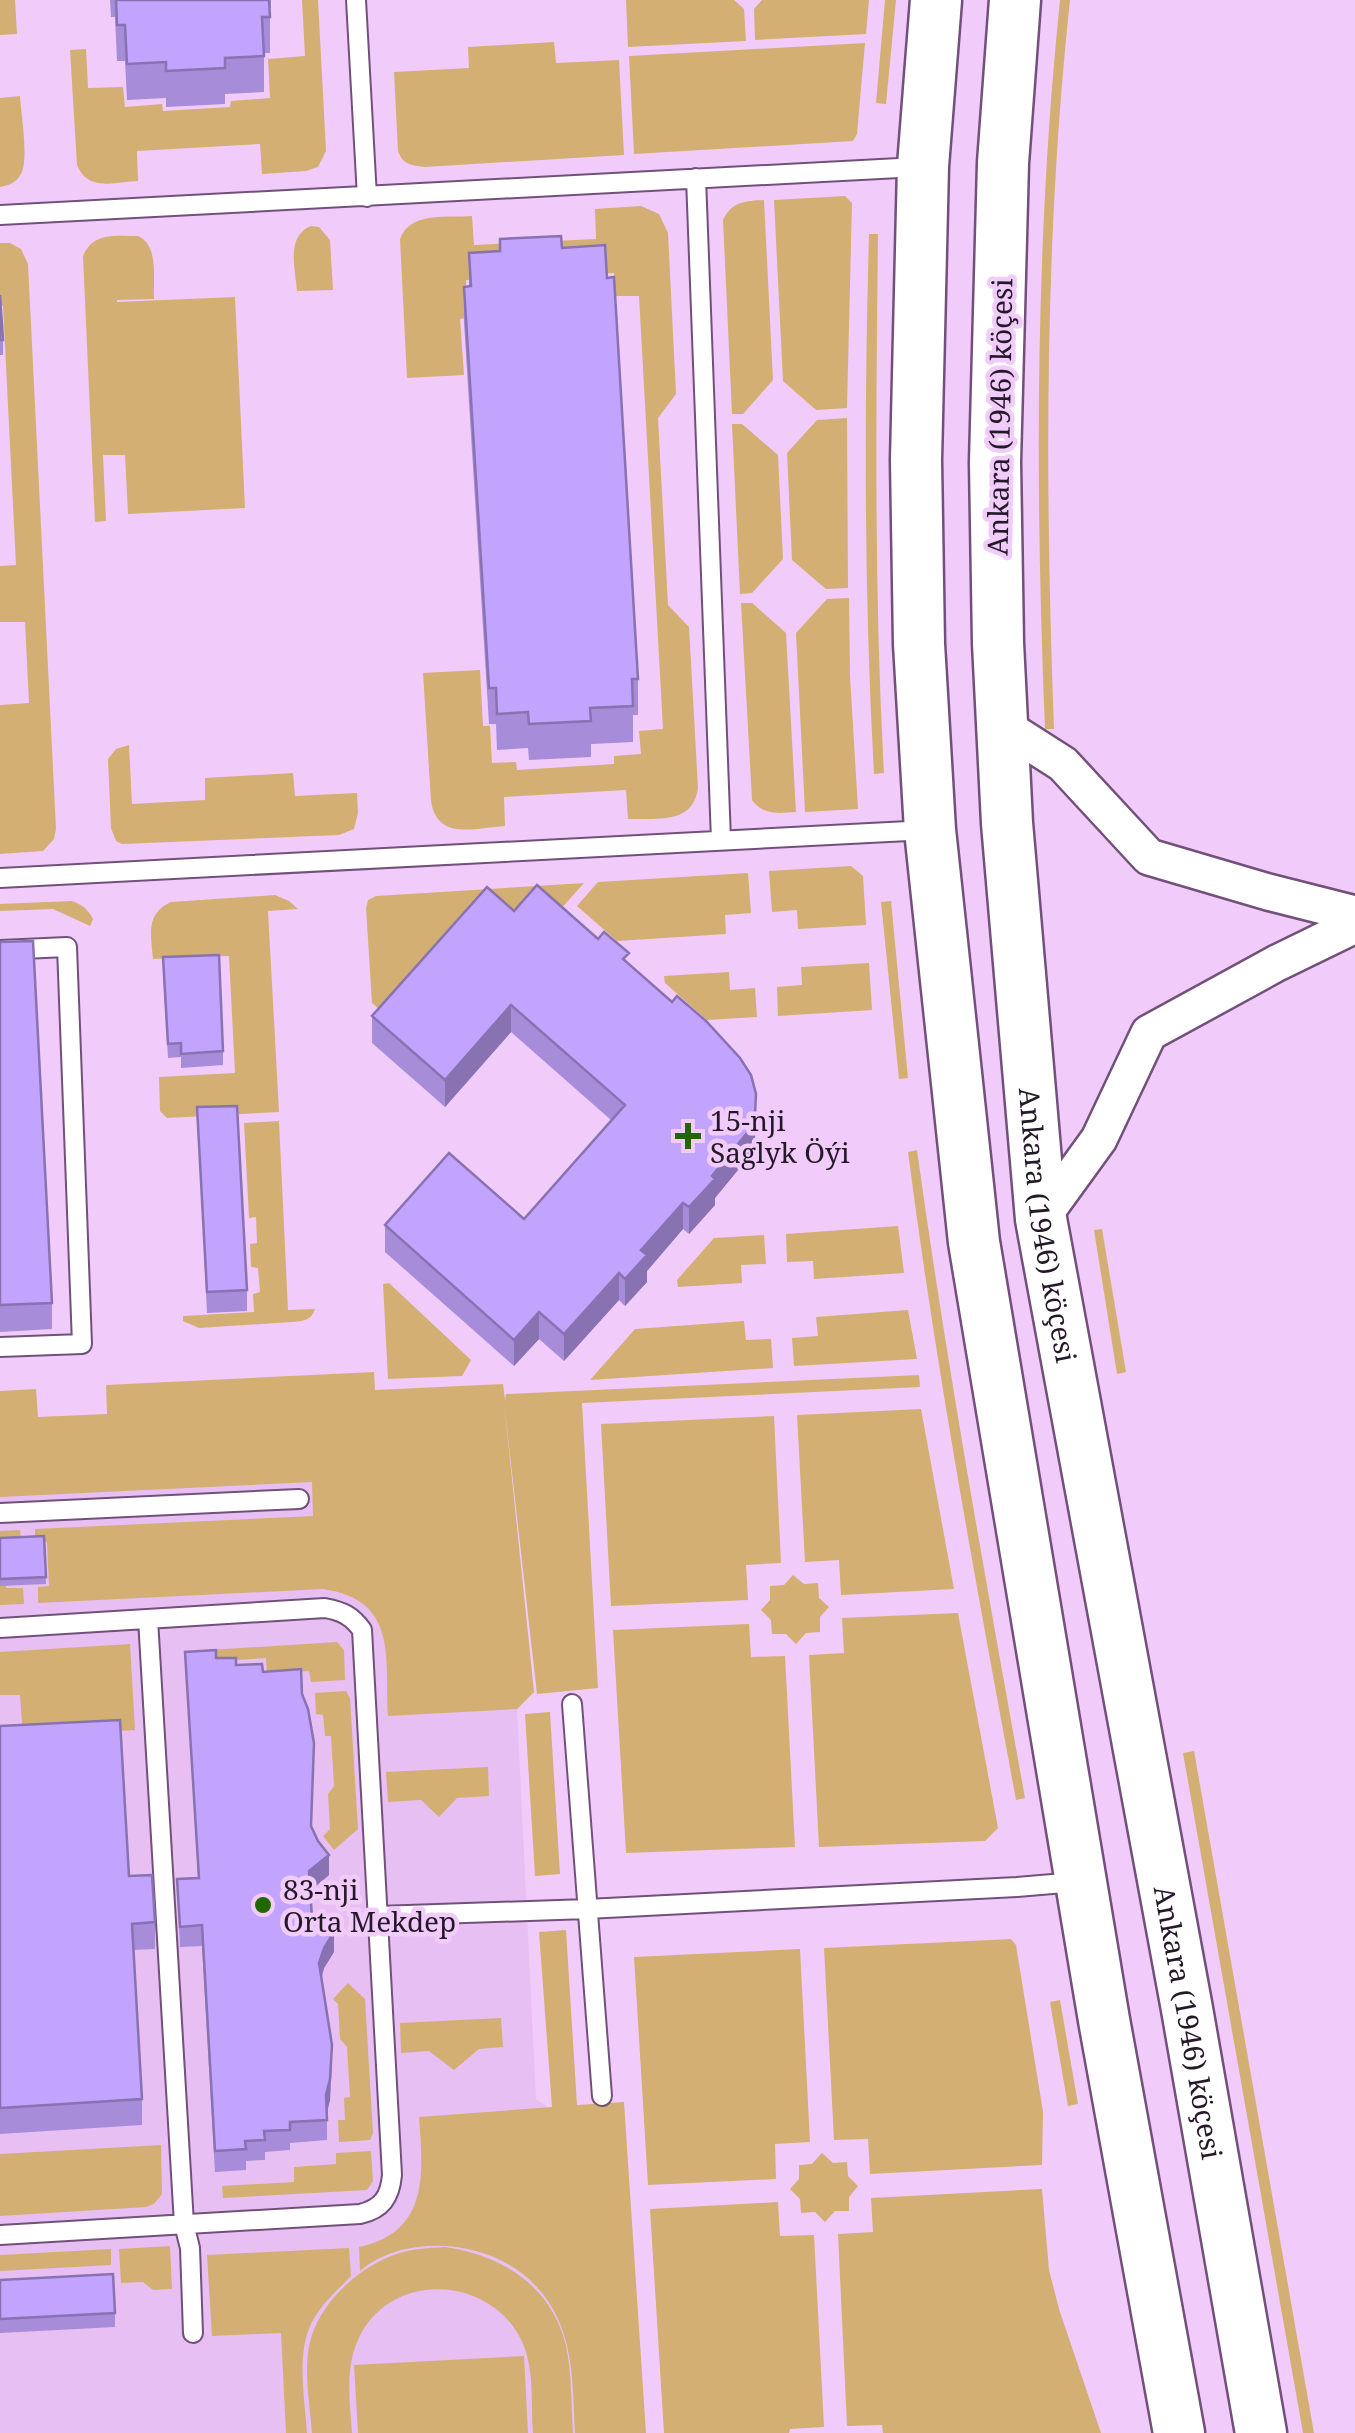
<svg xmlns="http://www.w3.org/2000/svg" width="1355" height="2433" font-family="'Noto Serif',serif">
<style>
.built{fill:#e8bff3}
.green{fill:#d3af74}
.lines{fill:none;stroke-linecap:round;stroke-linejoin:round}
.service-casing{stroke:#715179;stroke-width:22}
.minor-casing{stroke:#715179;stroke-width:40}
.secondary-casing{stroke:#715179;stroke-width:55}
.service{stroke:#fff;stroke-width:18}
.minor{stroke:#fff;stroke-width:35}
.secondary{stroke:#fff;stroke-width:50}
.wall{fill:#a78cda}
.shaded-wall{fill:#8872b1}
.building{fill:#c2a3fd;stroke:#8872b1;stroke-width:2.5}
.poi-dot{fill:#206700;stroke:#f1ccfa;stroke-width:4}
.labels{text-anchor:middle;dominant-baseline:central;stroke-width:9;stroke-linejoin:round;paint-order:stroke}
.street-label{font-size:28px;fill:#251828;stroke:#f1ccfa}
.poi-label{font-size:28px;fill:#251828;stroke:#f1ccfa;text-anchor:start}
</style>
<rect width="100%" height="100%" fill="#f1ccfa"/>
<path class="built" d="M504 1403 534 1692 517 1710 536 2099 580 2130 612 2433H0V1428Z"/>
<path class="green" d="M0 0H15L17 34 0 35Z
M302 0H318L326 151 318 167 306 171 262 174 260 144 137 151 138 181C114 182 88 192 77 165L70 50 86 49 88 88 123 87 125 107 162 104 163 111 230 107 231 101 270 98 268 59 305 56Z
M626 0H734L744 9 746 41 628 47Z
M762 0H869L866 34 755 40 754 9Z
M885 0H896L886 104 876 103Z
M1060 0H1070C1044 242 1045 486 1054 729H1045C1035 486 1035 242 1060 0Z
M554 42 556 63 619 60 624 155 425 167C411 165 403 165 398 151L394 72 469 68 468 47Z
M865 43 857 134 853 141 634 154 629 56Z
M20 96C21 114 29 159 21 174 16 183 9 185 0 187V98Z
M845 196 852 203 847 408 816 410 783 381 774 200Z
M764 200 773 380 743 414H732L723 220C732 201 746 201 764 200Z
M641 206 659 214 668 233 676 394 658 418 668 605 689 627 698 788C693 825 657 818 628 819L626 790 504 797 505 826C475 828 437 841 431 801L423 673 480 670 483 726H490L492 763 516 762 517 770 614 764V756L641 754 639 731 663 729 639 296H615L614 273 466 280 467 318 460 319 464 375 407 378 400 239C410 211 447 218 472 216L474 245 596 239 595 209Z
M311 226 319 227 330 240 333 290 297 291C295 268 286 236 311 226Z
M869 234H878C876 414 874 594 884 773L874 774C864 594 864 414 869 234Z
M138 236C159 245 153 278 154 299L117 300V302L235 297 245 508 128 514 125 455H103L106 521 95 522 83 256C93 232 115 236 138 236Z
M0 243H10L21 249 28 264 56 829 54 839 43 851 0 854V705L29 703 25 622H0V566L16 565 3 306 0 305Z
M847 418 848 588 826 589 792 560 787 453 817 420Z
M732 424H742L778 455 783 559 752 593 740 594Z
M849 598 850 676 858 809 805 812 796 633 827 599Z
M741 603H752L786 633 796 812C778 813 764 816 752 800Z
M129 745 132 804 205 800V778L293 773 295 796 357 793 358 813 354 829 339 835 122 844 116 841 111 828 108 759 116 749Z
M851 866 863 876 866 925 798 929 797 910 772 912 769 871Z
M748 873 751 913 725 915 726 934 617 941 577 906 598 882Z
M584 883 550 921 391 1019 372 1003 366 908 368 900 376 896Z
M275 895 289 901 298 909 268 911 279 1112 167 1118 160 1111 159 1077 235 1073 229 956 153 959C151 935 145 914 171 902Z
M72 901C82 905 88 909 93 919L90 926 53 909 0 911V904Z
M891 901 908 1078 899 1079 881 902Z
M869 963 872 1010 778 1016 777 987 802 985 801 967Z
M729 972 730 990 755 988 757 1017 707 1020 665 983 664 976Z
M279 1121 288 1310 315 1309C311 1321 303 1321 292 1322L199 1328 183 1321V1316L254 1312 253 1294 260 1292 258 1268 251 1267 250 1244 257 1243 256 1217 249 1218 244 1123Z
M917 1150C947 1367 986 1582 1025 1798L1016 1800C976 1584 936 1369 908 1152Z
M898 1226 904 1273 814 1279 813 1261 787 1262 786 1234Z
M1102 1229 1126 1372 1117 1374 1094 1230Z
M764 1235 766 1264 741 1265 742 1283 678 1287 677 1280 714 1238Z
M389 1283 471 1360 462 1376 388 1379 383 1284Z
M908 1310 917 1359 794 1366 792 1338 818 1336 816 1317Z
M744 1321 746 1340 771 1339 773 1368 590 1380 635 1329Z
M374 1372 375 1390 503 1384 505 1400 506 1394 919 1375 920 1387 582 1403 598 1688 537 1694 504 1402 534 1692 517 1709 388 1716C385 1656 398 1600 323 1589L38 1603V1587L49 1586 47 1542H35V1529L313 1516 312 1482 0 1497V1391L36 1389 38 1417 107 1414 106 1385Z
M921 1409 954 1589 841 1595 839 1560 805 1562 797 1415Z
M774 1416 781 1563 746 1565 748 1600 611 1606 601 1424Z
M20 1530 21 1543 4 1544 6 1588H23L24 1604 0 1605V1531Z
M793 1575 804 1584 818 1583 819 1598 829 1607 820 1617V1632L806 1633 796 1644 786 1634H772L771 1620 761 1610 770 1600V1586L784 1585Z
M958 1613 998 1828 985 1841 819 1847 809 1655 844 1653 842 1618Z
M749 1624 751 1657 785 1656 795 1847 626 1853 613 1630Z
M337 1642 344 1650 345 1680 311 1682 309 1671 267 1674 266 1658 194 1663 193 1651Z
M130 1644 135 1730 23 1737 20 1695H0V1652Z
M346 1691 350 1698 358 1829 334 1850 323 1836 330 1829 328 1794 334 1786 331 1736H325L323 1715 316 1714 315 1693Z
M550 1712 560 1874 535 1876 525 1714Z
M1194 1751 1314 2433H1303L1183 1753Z
M488 1767 489 1796 457 1798 439 1817 421 1800 388 1802 386 1772Z
M566 1930 577 2105 624 2102 646 2433H575C573 2395 574 2354 558 2319 531 2259 462 2235 401 2250 387 2254 371 2261 360 2271L359 2247C430 2232 423 2172 419 2117L552 2107 539 1932Z
M1011 1939 1016 1945 1043 2112 1042 2165 870 2174 868 2139 834 2140 824 1948Z
M800 1949 810 2142 775 2144 776 2179 648 2185 634 1957Z
M348 1983 365 1999 373 2133 370 2140 339 2142 338 2120H345L344 2098 350 2097 347 2047 340 2039 338 2004 333 1999Z
M1060 2000 1078 2104 1068 2106 1050 2002Z
M501 2018 503 2047 479 2049 454 2070 429 2051 401 2053 400 2023Z
M161 2145 162 2194 154 2204 146 2207 0 2216V2154Z
M371 2151 373 2181 367 2190 223 2198 222 2186 294 2182V2167L336 2164V2153Z
M822 2153 833 2163 847 2162 848 2176 858 2186 849 2197V2211H835L825 2222 815 2212 801 2213 800 2199 790 2189 799 2179V2165L812 2164Z
M1042 2189 1049 2270 1059 2309 1101 2433H883L882 2425 847 2426 838 2234 873 2232 871 2198Z
M778 2202 780 2236 814 2235 824 2427 790 2429 789 2433H664L650 2209Z
M170 2246 172 2289 153 2290 143 2282 121 2283 119 2249Z
M445 2247C502 2255 552 2286 566 2346 572 2374 571 2404 573 2433H533C531 2406 534 2375 525 2349 498 2274 388 2267 357 2342 345 2371 350 2403 352 2433H312C310 2406 304 2373 309 2346 317 2306 354 2271 391 2256 408 2249 427 2248 445 2247Z
M349 2248 351 2276C337 2291 320 2305 311 2324 296 2356 305 2399 307 2433H286L281 2333 212 2336 207 2255Z
M111 2249V2265L0 2271V2255Z
M524 2356 528 2433H358L354 2365Z"/>
<g class="lines">
<g class="service-casing">
<path id="service" d="M356 0 367 197
M696 178 721 840
M0 215 918 167
M0 878 928 830
M0 950 67 947 82 1344 0 1347
M0 1513 299 1499
M148 1619 184 2224 190 2248 193 2333
M0 1628 325 1608C342 1611 352 1616 362 1630L392 2175C390 2197 382 2209 360 2214L0 2235
M572 1704 602 2096
M378 1916 587 1909 1017 1887 1076 1882"/>
</g>
<g class="minor-casing">
<path id="minor" d="M1002 725 1063 764 1149 857 1268 892 1355 914
M1041 1219 1099 1139 1149 1033 1277 963 1355 925"/>
</g>
<g class="secondary-casing">
<g id="secondary">
<path d="M936 0 923 166 916 460 919 644 930 830 974 1242 1104 2020 1179 2433"/>
<path id="s1" d="M1015 0 1003 163 995 462 998 643 1007 823 1041 1219 1187 2009 1261 2433"/>
</g>
</g>
<use href="#service" class="service"/>
<use href="#minor" class="minor"/>
<use href="#secondary" class="secondary"/>
</g>
<path class="wall" d="M110 0H271V8H270V53H264V92L225 94V104L166 107V98L127 100 125 61H117L115 17H111Z
M562 248 638 679V715H633V742L591 744V757L529 760 528 748 497 750 496 724H489L464 323V287L469 286V253Z
M0 295 3 340V355H0Z
M514 911 629 964 756 1121 755 1141 747 1159 715 1198V1205L689 1234 683 1229 647 1271V1282L625 1306 619 1300 564 1361 539 1339 514 1366 385 1252V1225L524 1219 611 1120 511 1032 445 1107 372 1043V1016Z
M0 942 52 1303V1329L0 1332Z
M163 972 223 1051V1065L181 1068V1057L168 1058Z
M197 1107 247 1290V1311L207 1313Z
M44 1536 46 1584 0 1586V1538Z
M185 1652 216 1658 263 1672 312 1828 329 1875 310 1891 312 1918 334 1952 324 1968 322 1977 332 2065 330 2100 327 2113V2140L290 2143V2150L265 2152V2160L246 2161V2170L215 2172 202 1946 180 1947 177 1879 198 1878Z
M0 1726 129 1876 155 1922V1949L133 1950 142 2099V2125L0 2134Z
M0 2280 115 2313V2327L0 2333Z"/>
<path class="shaded-wall" d="M511 1005V1032L445 1107V1080Z
M756 1094 755 1141 747 1159 715 1198V1205L689 1234V1207L712 1176Z
M683 1203V1229L647 1271V1282L625 1306V1279L641 1250Z
M619 1273V1300L564 1361V1334Z
M539 1312V1339L514 1366V1340Z
M329 1855V1875L309 1892V1871Z
M334 1932V1952L324 1968 319 1984V1963L324 1948Z
M332 2045 330 2100 326 2115V2095Z"/>
<path class="building" d="M116 0H269L270 17H262L264 56 225 58V68L166 71V62L127 64 125 25H117Z
M561 236 562 248 605 245 607 278 614 277 638 679H632L633 706 590 708 591 721 529 724 528 712 497 714 496 688H489L464 287 471 286 469 253 500 251V239Z
M0 295 3 340H0Z
M537 885 598 939 604 932 629 953 623 959 672 1002 677 996 706 1021 740 1058 751 1075 756 1094 755 1114 747 1133 712 1176 715 1179 689 1207 683 1203 641 1250 647 1255 625 1279 619 1273 564 1334 539 1312 514 1340 385 1225 449 1153 524 1219 625 1105 511 1005 445 1080 372 1016 487 887 514 911Z
M33 941 52 1303 0 1305V942Z
M219 955 223 1051 181 1054V1043L168 1044 163 957Z
M237 1106 247 1290 207 1292 197 1107Z
M44 1536 46 1577 0 1579V1538Z
M216 1650V1658H236V1665L262 1664 263 1672 301 1669 302 1694 308 1709 314 1743 311 1826 318 1841 329 1855 309 1871 312 1918 334 1932 324 1948 319 1963 332 2045 330 2079 326 2095 327 2120 290 2122V2130L264 2131 265 2140 245 2141 246 2149 215 2151 202 1925 180 1927 177 1879 199 1878 185 1652Z
M120 1720 129 1876 152 1875 155 1922 132 1924 142 2099 0 2108V1726Z
M113 2274 115 2313 0 2319V2280Z"/>
<g class="poi-dot">
<path d="M683 1121h10v10h10v10h-10v10h-10v-10h-10v-10h10z"/>
<circle cx="263" cy="1905" r="10"/>
</g>
<g class="labels">
<g class="street-label">
<text transform="translate(999 417) rotate(-89)">Ankara (1946) köçesi</text>
<text stroke="none"><textPath href="#s1" startOffset="1228">Ankara (1946) köçesi</textPath></text>
<text stroke="none"><textPath href="#s1" startOffset="2038">Ankara (1946) köçesi</textPath></text>
</g>
<g class="poi-label">
<text x="710" y="1120">15-nji<tspan x="710" dy="32">Saglyk Öýi</tspan></text>
<text x="283" y="1889">83-nji<tspan x="283" dy="32">Orta Mekdep</tspan></text>
</g>
</g>
</svg>
